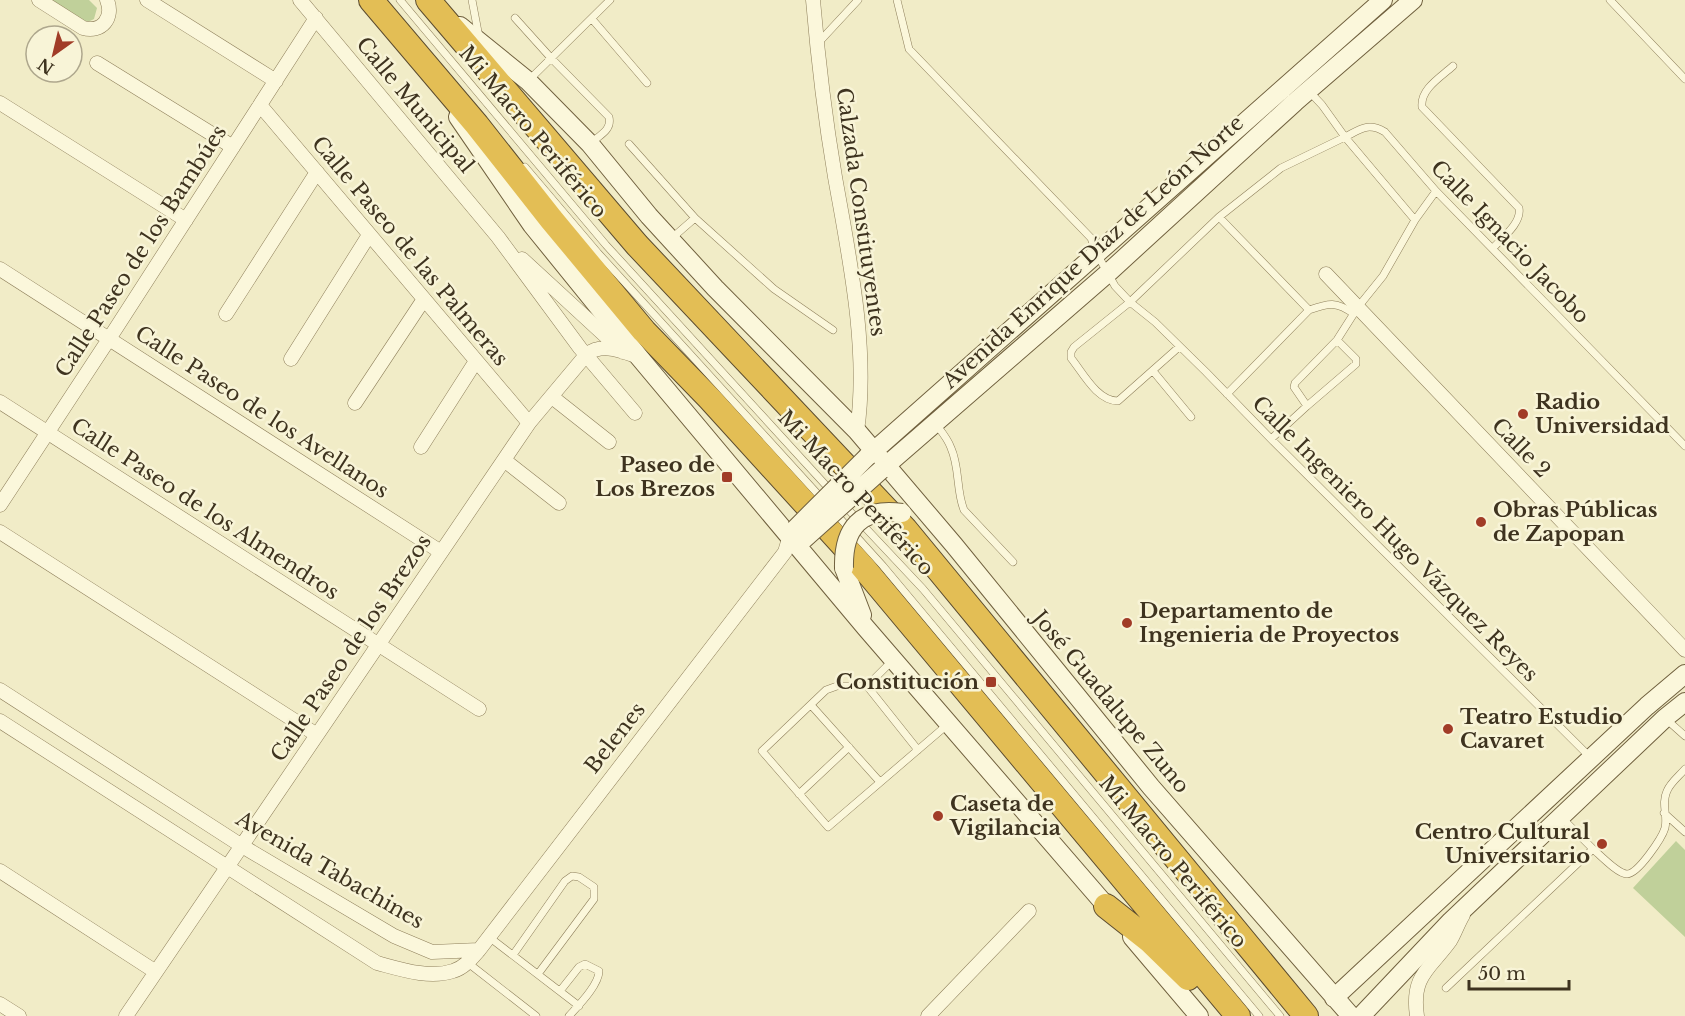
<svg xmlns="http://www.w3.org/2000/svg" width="1685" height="1016" font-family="'Libre Baskerville',serif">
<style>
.green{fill:#c0d09a}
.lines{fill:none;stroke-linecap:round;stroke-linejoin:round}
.lane-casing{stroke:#8e7f5b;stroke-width:8}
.street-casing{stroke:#8e7f5b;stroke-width:15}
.secondary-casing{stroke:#70603e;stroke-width:20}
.highway-casing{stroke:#5c4c2f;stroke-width:26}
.lane{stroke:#fbf7db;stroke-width:7}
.street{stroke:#fbf7db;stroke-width:14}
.secondary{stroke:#fbf7db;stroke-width:18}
.highway{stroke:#e3be55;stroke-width:24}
.secondary-bridge-casing{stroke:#70603e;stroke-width:20;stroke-linecap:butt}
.secondary-bridge{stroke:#fbf7db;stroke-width:18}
.poi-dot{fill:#a13c27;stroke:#f8f4d7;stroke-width:2}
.labels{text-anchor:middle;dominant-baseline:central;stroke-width:5;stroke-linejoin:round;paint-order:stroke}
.street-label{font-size:21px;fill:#3e331f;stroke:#f8f4d7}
.poi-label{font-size:21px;font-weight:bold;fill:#3e331f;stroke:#f8f4d7;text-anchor:start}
</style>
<rect width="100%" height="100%" fill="#f1ecc7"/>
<path class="green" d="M48 0H89L97 8 94 19 84 24Z
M1676 841 1685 850V937L1633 888Z"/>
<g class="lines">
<g class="lane-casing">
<path id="lane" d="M400 0 606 245 832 492
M472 0 479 37
M897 0 909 49 1091 238 1097 254 1115 286 1130 302 1155 322 1206 372 1271 439 1591 758
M1610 0 1685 79
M515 18 551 58 609 117C612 130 600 135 592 142
M592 19 647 83
M819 42 858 0
M1453 66C1441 77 1420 89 1422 107L1519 208C1522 223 1502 238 1493 248
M528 81 610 0
M1308 90 1322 105 1345 137C1361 129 1368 122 1385 132L1436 191 1685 446
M629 144 695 218
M525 167 598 253 824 501
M1219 217 1309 310
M672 238 695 218 774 289 833 330
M1179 347 1118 401C1097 401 1083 373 1071 358V352L1074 347 1130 302 1219 217 1281 168 1345 137 1415 220
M1153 371 1191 417
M1227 394 1309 310C1329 303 1336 301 1354 314
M1307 406 1356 364V359L1337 340
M935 423C941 431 948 439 951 448 960 468 956 491 964 510L1013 562
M1271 439 1307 406 1294 387 1295 383 1337 340 1358 307 1383 276 1415 220 1436 191
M844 505 923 589 1280 1016
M835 513 883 566 1259 1016
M867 686 892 661
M811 705 880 782
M1667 720 1685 736
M918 750 867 686H837L826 690 762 751 828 827 947 725
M799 794 849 747
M1664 813 1685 832
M1562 818 1593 849
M489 937 579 1006
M513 955 565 881 572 876 579 877 594 887V899L538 974
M468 963 536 1016
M1446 988 1593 849C1600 855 1618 874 1627 874 1638 874 1662 838 1665 828 1668 815 1661 804 1667 791 1670 783 1679 776 1685 769
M560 991 579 967 585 964 599 971C599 985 578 1006 569 1016"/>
</g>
<g class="street-casing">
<path id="street" d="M39 0 83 28C102 33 114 18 107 0
M147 0 276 81
M300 0 498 237 580 348 635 413
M813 0C818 59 825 118 835 177 849 256 869 350 857 431
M97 63 233 147
M0 103 186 220
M260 105 529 423
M522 259 623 352
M0 269 441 552
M1326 274 1685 650
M226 314 317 172
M291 359 369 235
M552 397 609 442
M0 402 479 709
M355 403 424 299
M421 447 476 361
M504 460 559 503
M0 505 109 339 316 18
M0 532 317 735
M0 690 242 846 394 936 432 952 479 950
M0 721 377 963C400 969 429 979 453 971 464 968 472 958 479 950L785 552 790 535
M0 871 156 972
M0 1004 19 1016
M126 1016 529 423 586 355C602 342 621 351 639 357
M928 1016 1029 911
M1417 1016C1411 975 1430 969 1450 941 1455 933 1458 923 1463 915"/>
</g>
<g class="secondary-casing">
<path id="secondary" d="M460 26 528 81 590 144 649 216 715 288 857 431 954 545 1151 787 1351 1016
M458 117 532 225 639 357 866 628 1115 916
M867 457 1383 0
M881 470 1108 273 1295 102 1413 0
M844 568 862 615
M1132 937 1199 1016
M1334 998 1647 706 1685 674
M1361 1016 1451 921 1665 718 1685 702"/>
</g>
<g class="highway-casing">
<path id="highway" d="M371 0 477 125 551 219 644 331 710 399 862 566 1238 1016
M428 0 637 245 905 529 1306 1016
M1106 906 1149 940 1188 978"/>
</g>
<use href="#lane" class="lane"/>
<use href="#street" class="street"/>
<use href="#secondary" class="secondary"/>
<use href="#highway" class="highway"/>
<g class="secondary-bridge-casing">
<path id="secondary-bridge" d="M795 529 867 457
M804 539 881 470
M844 568C843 528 861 507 902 513"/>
</g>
<use href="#secondary-bridge" class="secondary-bridge"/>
</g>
<g class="poi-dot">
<circle cx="1523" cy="414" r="6"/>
<rect x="721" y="471" width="12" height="12" rx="3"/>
<circle cx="1481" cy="522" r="6"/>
<circle cx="1127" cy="623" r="6"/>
<rect x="985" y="676" width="12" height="12" rx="3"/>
<circle cx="1448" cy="729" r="6"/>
<circle cx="938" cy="816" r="6"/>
<circle cx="1602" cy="844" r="6"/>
</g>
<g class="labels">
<g class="street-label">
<text transform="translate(415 105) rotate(50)">Calle Municipal</text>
<text transform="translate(533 132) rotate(50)">Mi Macro Periférico</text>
<text transform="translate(861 212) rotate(82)">Calzada Constituyentes</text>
<text transform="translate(1510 242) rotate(46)">Calle Ignacio Jacobo</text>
<text transform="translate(141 251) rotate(-57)">Calle Paseo de los Bambúes</text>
<text transform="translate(410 251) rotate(50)">Calle Paseo de las Palmeras</text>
<text transform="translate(1093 252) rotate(-42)">Avenida Enrique Díaz de León Norte</text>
<text transform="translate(262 412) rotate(33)">Calle Paseo de los Avellanos</text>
<text transform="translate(1521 448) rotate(46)">Calle 2</text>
<text transform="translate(856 493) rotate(47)">Mi Macro Periférico</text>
<text transform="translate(205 509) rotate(33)">Calle Paseo de los Almendros</text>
<text transform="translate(1395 539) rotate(45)">Calle Ingeniero Hugo Vázquez Reyes</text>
<text transform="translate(351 648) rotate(-56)">Calle Paseo de los Brezos</text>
<text transform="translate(1111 702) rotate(50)">José Guadalupe Zuno</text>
<text transform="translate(615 738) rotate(-52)">Belenes</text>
<text transform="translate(1173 862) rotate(50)">Mi Macro Periférico</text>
<text transform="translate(330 870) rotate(30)">Avenida Tabachines</text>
</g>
<g class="poi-label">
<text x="1535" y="402">Radio<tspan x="1535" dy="24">Universidad</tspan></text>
<text x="715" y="465" text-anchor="end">Paseo de<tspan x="715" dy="24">Los Brezos</tspan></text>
<text x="1493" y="510">Obras Públicas<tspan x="1493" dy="24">de Zapopan</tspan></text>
<text x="1139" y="611">Departamento de<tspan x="1139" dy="24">Ingenieria de Proyectos</tspan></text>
<text x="979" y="682" text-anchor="end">Constitución</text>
<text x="1460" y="717">Teatro Estudio<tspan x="1460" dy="24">Cavaret</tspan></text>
<text x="950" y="804">Caseta de<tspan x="950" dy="24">Vigilancia</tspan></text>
<text x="1590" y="832" text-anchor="end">Centro Cultural<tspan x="1590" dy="24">Universitario</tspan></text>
</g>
</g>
<g transform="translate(54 54) rotate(214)"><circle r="28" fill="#f8f4d7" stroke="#aea78d" stroke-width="1.5"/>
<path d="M0-4.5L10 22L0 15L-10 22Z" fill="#a13c27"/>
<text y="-9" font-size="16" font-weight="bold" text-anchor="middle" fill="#3e331f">N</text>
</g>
<path d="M1469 980v9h100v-9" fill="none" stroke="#3e331f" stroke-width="3"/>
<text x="1478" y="980" font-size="18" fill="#3e331f" stroke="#f8f4d7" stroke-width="4.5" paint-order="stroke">50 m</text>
</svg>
